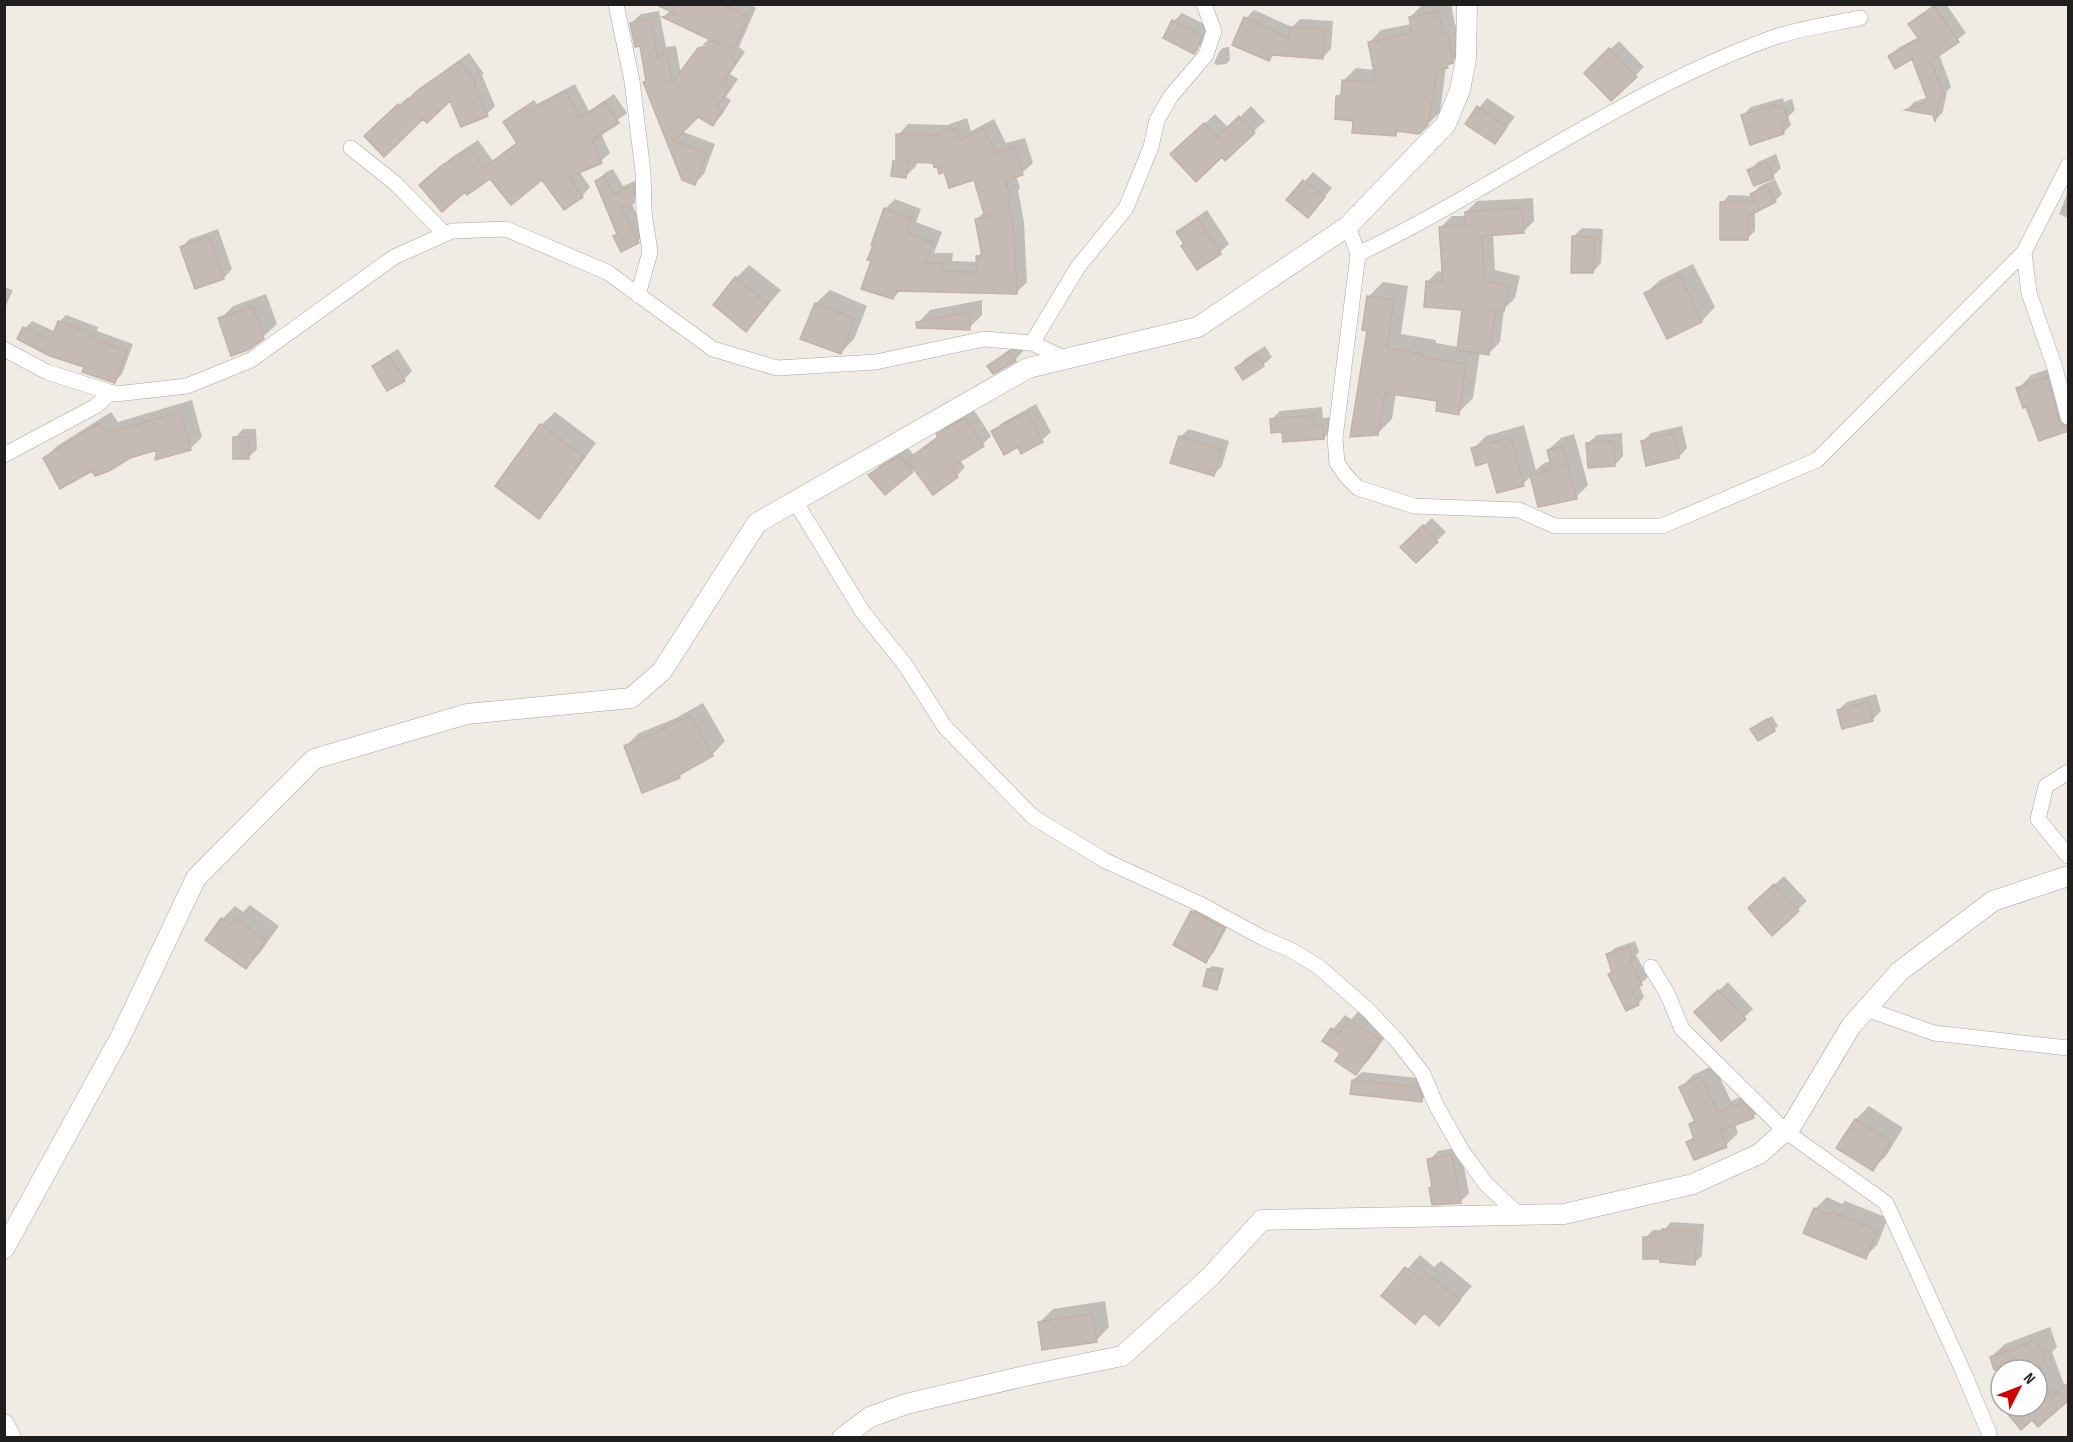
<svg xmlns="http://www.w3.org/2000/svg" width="2073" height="1442" font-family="'Sofia Sans Condensed',sans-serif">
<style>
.shadow{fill:#0003}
.building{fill:#c5bbb4;stroke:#c3b2a6;stroke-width:1.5}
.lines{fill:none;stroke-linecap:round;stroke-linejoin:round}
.minor-casing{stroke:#a6a6a6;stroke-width:16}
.tertiary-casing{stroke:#a6a6a6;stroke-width:21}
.minor{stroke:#fff;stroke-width:15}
.tertiary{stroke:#fff;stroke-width:20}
</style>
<rect width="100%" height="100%" fill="#f0ece5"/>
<path class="shadow" d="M659 4H749L756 8 739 47 745 52 730 74 738 79 726 97 731 100 722 115 713 124 698 116 681 131 715 144 704 174 695 183 644 83 647 80 641 44 631 23 641 14 659 11 666 47 676 46 681 74 727 45V42L702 46 710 38 664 16 671 10Z
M1427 4H1451L1455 25 1459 24 1464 50 1446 67 1440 112 1419 133 1400 130 1396 134 1354 119 1338 96 1343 91 1344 80 1356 68 1375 70 1370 42 1381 30 1412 24 1410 17 1422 5Z
M1935 4H1946L1966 33 1939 54 1951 87 1947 91 1943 112 1936 119 1934 114 1908 109 1914 102 1928 97 1913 57 1890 56 1898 48 1919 37 1910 24Z
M1254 10 1292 27 1300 19 1333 21 1331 49 1322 58 1274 53 1268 59 1246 18Z
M1182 13 1210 27 1206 40 1194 52 1174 21Z
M1619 41 1644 67 1611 99 1586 73Z
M1229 47 1230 60 1226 64 1217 65 1214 63 1219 52 1223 48Z
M469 53 484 74 482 75 495 106 487 114 451 98 423 117 366 136 408 97 411 100 429 82Z
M575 84 589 111 614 94 627 113 601 133 610 153 601 161 579 171 590 187 582 196 543 178 430 177 451 158 478 140 493 161 518 142 505 122 513 114 534 100 537 104Z
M1487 98 1515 117 1495 142 1467 123Z
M1783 98 1784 102 1792 99 1795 110 1788 117 1791 125 1783 133 1743 115 1751 107Z
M1251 106 1265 121 1225 158 1222 155 1183 144 1215 114 1229 128Z
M967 118 971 131 994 119 1006 143 1025 138 1033 163 1022 173 1016 175 1020 188 1018 190 1024 222 1027 282 1016 293 901 290 893 298 873 260 885 209 895 199 921 209 916 222 942 232 934 253H953L952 261 978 262V256L983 251 977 219 985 211 975 179 945 170 934 161H917L916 166 906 176 894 161 897 158 898 135 908 124 947 125Z
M1776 154 1781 168 1773 176 1749 170 1758 162Z
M613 169 623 186 642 178V193L631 202 646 233 638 241 614 236 618 233 597 181 606 172Z
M1313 172 1332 188 1316 207 1289 200Z
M1775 179 1782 194 1775 201 1755 211V231L1747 239 1722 203 1729 195 1753 196 1752 194 1760 186Z
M2068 192V218L2059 214Z
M1533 198 1534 221 1523 232 1493 234 1495 270 1520 276 1515 298 1504 309 1500 342 1489 353 1480 352 1473 398 1458 413 1439 400 1396 393 1392 419 1377 434 1369 330V296L1383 282 1408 286 1401 334 1436 340V343L1459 347 1464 309 1427 282 1438 271 1443 272 1441 227 1452 216H1466V212L1477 201Z
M1207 210 1229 244 1220 252 1197 268 1178 232 1187 224Z
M1582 228 1603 229 1601 263 1593 272 1574 236Z
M218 229 232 269 224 278 196 288 181 247 190 239Z
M1693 264 1715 307 1702 321 1668 337 1646 293 1660 280Z
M749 265 781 290 746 330 736 278Z
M4 287 13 290 4 310Z
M830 290 867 306 854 339 840 353 802 338 816 303Z
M266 294 277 324 263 337 220 319 233 306Z
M982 300V315L969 328 918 323 930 310Z
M66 315 98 327 97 331 133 344 122 374 114 382 86 366 19 339 25 328 32 321 56 332 59 322Z
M1018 343 1023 351 1015 360 989 367Z
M1265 346 1272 357 1263 365 1244 378 1237 368 1245 359Z
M398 349 412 371 404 380 374 367 383 358Z
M2060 365 2068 395 2067 429 2027 405 2018 389 2031 375Z
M192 400 202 437 190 449 159 448 92 469 45 458 57 446 111 412 118 422Z
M1036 404 1051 432 1042 440 1021 452 1018 445 993 432 1002 423Z
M1322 407 1323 418 1332 417V429L1324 438 1284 431 1272 419 1280 411Z
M974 410 991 436 983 444 960 460 965 467 957 476 914 468 912 471 870 475 879 466 908 448 914 455 939 436 938 435 946 426Z
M555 412 596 443 552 503 539 517 541 425Z
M1524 425 1536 470 1544 463 1551 461 1548 450 1561 438 1574 434 1588 485 1576 497 1531 476 1523 484 1473 449 1486 436Z
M1682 426 1687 448 1679 457 1642 442 1651 433Z
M243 429H256L257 449 248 458 235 438Z
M1189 429 1229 441 1222 466 1213 475 1180 437Z
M1622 433 1623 456 1615 465 1588 443 1597 435Z
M1432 518 1446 532 1416 561 1402 547Z
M1876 694 1881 711 1872 720 1838 710 1847 702Z
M703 703 725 741 712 755 686 769 679 777 626 746 639 733 674 719Z
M1772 716 1778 726 1774 730 1752 729Z
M1784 876 1807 901 1773 933 1758 900Z
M1201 903 1231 920 1214 952 1205 961 1192 912Z
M250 905 279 926 259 954 246 967 222 919 235 906 243 912Z
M1635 941 1639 952 1636 955 1648 977 1639 985 1644 997 1638 1004 1614 971 1608 954 1615 948Z
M1212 966 1224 968 1220 984 1216 988 1208 969Z
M1728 982 1753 1009 1721 1039 1696 1012Z
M1363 1007 1392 1027 1369 1060 1356 1073 1342 1053 1324 1040 1345 1015 1351 1019Z
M1714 1065 1731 1101 1756 1091 1766 1104 1754 1116 1735 1124 1738 1133 1726 1145 1688 1142 1695 1135 1690 1124 1695 1119 1680 1088 1693 1075Z
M1362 1072 1426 1079 1430 1092 1421 1101 1353 1080Z
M1869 1106 1903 1128 1886 1156 1872 1169 1838 1148 1856 1119Z
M1460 1147 1469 1193 1460 1202 1433 1186 1429 1160 1438 1151Z
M1827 1197 1842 1204 1845 1201 1888 1218 1877 1245 1865 1257 1815 1209Z
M1671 1222 1704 1224 1702 1256 1694 1263 1662 1257 1645 1238 1653 1230H1664Z
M1420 1255 1434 1267 1441 1261 1472 1286 1439 1324 1425 1311 1383 1296Z
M1105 1301 1109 1327 1096 1341 1039 1323 1053 1309Z
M2050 1327 2057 1347 2052 1352 2065 1387 2068 1383V1399L2038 1425 2032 1418 2009 1406H2037V1370H2001V1384L1991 1357 2005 1344Z"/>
<path class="building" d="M655 4H721L748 17 731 57 737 61 722 83 730 88 718 106 723 109 713 126 698 117 674 141 707 153 695 185 682 180 643 82 646 81 640 46 635 47 630 23 651 19 657 56 667 54 672 83 698 48 719 44 662 17 676 14Z
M1934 6 1959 42 1931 61 1944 96 1940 98 1935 122 1933 115 1905 110 1928 101 1912 59 1895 69 1888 56 1919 39 1908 24Z
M1438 11 1444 36 1448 35 1453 61V63L1447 65 1448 68 1437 70 1428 125 1419 134 1396 131V136L1352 133 1353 121 1335 119 1336 96H1341L1342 80 1376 82 1368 42 1412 33 1409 17Z
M1244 17 1289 38 1290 27 1325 29 1323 59 1272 55 1269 61 1232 45Z
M1172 20 1202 36 1197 50 1194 54 1163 38Z
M1609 48 1637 77 1611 101 1584 73Z
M460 61 476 83 474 85 488 116 461 127 450 101 427 123 423 119 384 157 364 136 398 104 401 107 418 90Z
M566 91 580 118 605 102 619 123 592 140 602 163 569 177 583 197 564 210 542 180 511 205 490 179 467 195 465 192 442 212 419 185 441 166 469 148 484 168 517 143 503 122 525 107 528 111Z
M1775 105 1776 109 1784 106 1788 119 1780 122 1784 134 1750 145 1741 115Z
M1477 106 1507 127 1495 144 1465 124Z
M1239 116 1255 133 1225 161 1222 157 1196 182 1170 154 1204 123 1217 137Z
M956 128 960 140 983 128 996 153 1015 147 1023 175 1005 180 1011 200 1008 201 1014 233 1017 294 896 291 893 299 861 289 871 261 867 260 873 246 871 245 884 208 912 219 907 232 933 243 925 263H943L942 271 977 272 976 256H982L975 219 985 217 974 180 949 188 944 172 939 174 937 166 934 167 933 163 906 162H908L906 178 891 176 893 161H896V134L936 135Z
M1767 162 1774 178 1754 186 1747 170Z
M604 176 614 194 634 185V203L621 208 639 243 621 252 613 236 617 234 595 181Z
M1303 180 1325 197 1308 218 1286 200Z
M1767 186 1776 202 1748 216V240H1720V202H1755L1750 194Z
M1522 208 1524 233 1482 236 1484 281 1510 286 1504 311 1496 309 1489 355 1457 350 1462 310 1424 307 1426 281 1443 283 1439 227 1465 225V212Z
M1198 218 1221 254 1197 270 1181 246 1184 244 1176 232Z
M209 236 224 279 195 289 180 247Z
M1572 236 1595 237 1593 273H1571Z
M1680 276 1702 322 1667 339 1644 293Z
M735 277 768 304 746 332 713 305Z
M1367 296 1394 300 1387 348 1422 354V357L1466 364 1459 415 1436 411 1437 401 1385 393 1378 435 1350 437 1367 331 1362 330Z
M815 303 855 319 841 354 800 339Z
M253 307 264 339 248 350 231 356 218 318Z
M970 312V330L917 328 916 322Z
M58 321 92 334 91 338 127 351 115 383 82 372 84 367 50 356 17 339 23 327 51 340Z
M1009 351 1016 361 993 374 987 366Z
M1256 354 1264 366 1243 380 1235 368Z
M389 356 405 381 387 391 372 366Z
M2047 377 2059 420 2062 424 2067 426 2068 431 2039 441 2026 407 2023 408 2016 388Z
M180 412 191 450 155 460 157 450 130 458 109 471 95 476 92 471 60 489 43 458 99 423 106 433Z
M1027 412 1043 442 1021 454 1018 447 1004 455 991 431Z
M1314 415V425H1323L1324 439 1283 442 1282 432 1271 433 1270 419Z
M965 418 984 446 951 467 958 477 933 495 907 460 938 437 936 434Z
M540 424 584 457 539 519 495 486Z
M1674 433 1679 458 1646 466 1641 441Z
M1179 436 1222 450 1214 476 1170 463Z
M233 437H248L249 459H233Z
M1511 437 1524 486 1497 493 1488 462 1476 466 1471 448Z
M1614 441 1615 466 1588 468 1586 443Z
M1562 446 1577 499 1538 507 1530 475 1552 469 1547 450Z
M899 456 913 472 885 495 868 475Z
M1423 525 1438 542 1416 563 1400 547Z
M1868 702 1873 721 1842 729 1837 710Z
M690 715 713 756 679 775 680 778 642 793 624 746 659 731Z
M1767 719 1775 731 1758 741 1750 729Z
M1774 884 1799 911 1772 936 1748 908Z
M1191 911 1224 928 1206 963 1173 945Z
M221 918 230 925 235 918 266 940 246 969 205 940Z
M1629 947 1633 960 1630 961 1642 985 1632 990 1639 1005 1626 1011 1608 974 1612 972 1606 954Z
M1207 969 1221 972 1217 990 1203 986Z
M1718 990 1746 1019 1721 1041 1694 1012Z
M1349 1019 1380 1040 1356 1075 1335 1061 1340 1053 1322 1041 1331 1028 1339 1033Z
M1701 1076 1718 1112 1743 1103 1752 1113 1754 1118 1720 1131 1727 1147 1694 1160 1686 1142 1694 1139 1689 1124 1695 1122 1679 1087Z
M1352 1080 1418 1087 1422 1098V1102L1350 1094Z
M1855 1119 1891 1141 1873 1171 1836 1148Z
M1452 1155 1461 1203 1432 1205 1429 1188 1432 1187 1427 1159Z
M1814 1208 1830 1215 1832 1212 1877 1230 1866 1259 1803 1233Z
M1662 1229 1697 1231 1695 1265 1660 1262V1259H1643V1237H1662Z
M1405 1267 1421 1280 1427 1273 1460 1300 1439 1326 1424 1313 1415 1324 1381 1296Z
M1092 1314 1097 1342 1042 1350 1038 1322Z
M2037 1340 2045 1362 2039 1364 2051 1398 2068 1383V1401L2038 1427 2032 1420 2021 1430 2001 1406H2037V1370H1994L1990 1357Z"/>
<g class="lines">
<g class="minor-casing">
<path id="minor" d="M616 4 632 81 643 172 644 212 650 252 638 295
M351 148 395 183 445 234
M1348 226 1358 254 1335 438 1337 463 1347 477 1358 488 1414 506 1519 510 1555 526H1662L1817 460 2024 252 2068 166
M2024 252 2029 293 2055 368 2068 417
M1358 254C1498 187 1624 91 1772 38 1800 28 1831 24 1860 18
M1032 343 1078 267 1126 208 1151 147 1157 120 1171 96 1206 55 1214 31 1204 4
M4 349 47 372 116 394 187 386 251 360 394 257 452 231 506 229 607 272 713 349 777 368 876 362 984 339 1032 343 1066 359
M4 455 96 406 111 392
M795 501 862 611 906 666 945 727 1033 817 1106 861 1200 904 1263 938 1291 950 1319 967 1368 1010 1399 1043 1423 1074 1436 1105 1462 1151 1486 1184 1519 1215
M2068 772 2046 786 2038 819 2068 856
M1651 967 1667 993 1682 1029 1785 1131 1886 1203 1963 1371 1989 1433
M1866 1009 1934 1033 2068 1048"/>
</g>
<g class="tertiary-casing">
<path id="tertiary" d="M4 1249 121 1036 196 878 314 759 467 714 631 698 662 671 757 523 1028 368 1198 327 1348 226 1446 124 1460 90 1466 59 1467 4
M4 1424 11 1438
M842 1438 870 1417 906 1404 1029 1375 1122 1356 1210 1277 1262 1220 1564 1214 1693 1184 1759 1154 1792 1125 1851 1026 1900 971 1993 901 2068 876"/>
</g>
<use href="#minor" class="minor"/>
<use href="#tertiary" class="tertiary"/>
</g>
<rect width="2073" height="1442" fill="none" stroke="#1f1f1f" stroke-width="12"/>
<g transform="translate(2019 1388) rotate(48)"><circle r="28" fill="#ffffff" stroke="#a5a5a5" stroke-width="1.5"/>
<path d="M0-4.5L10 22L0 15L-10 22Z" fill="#ce0006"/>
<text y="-9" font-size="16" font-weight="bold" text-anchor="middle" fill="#1f1f1f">N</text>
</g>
</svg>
